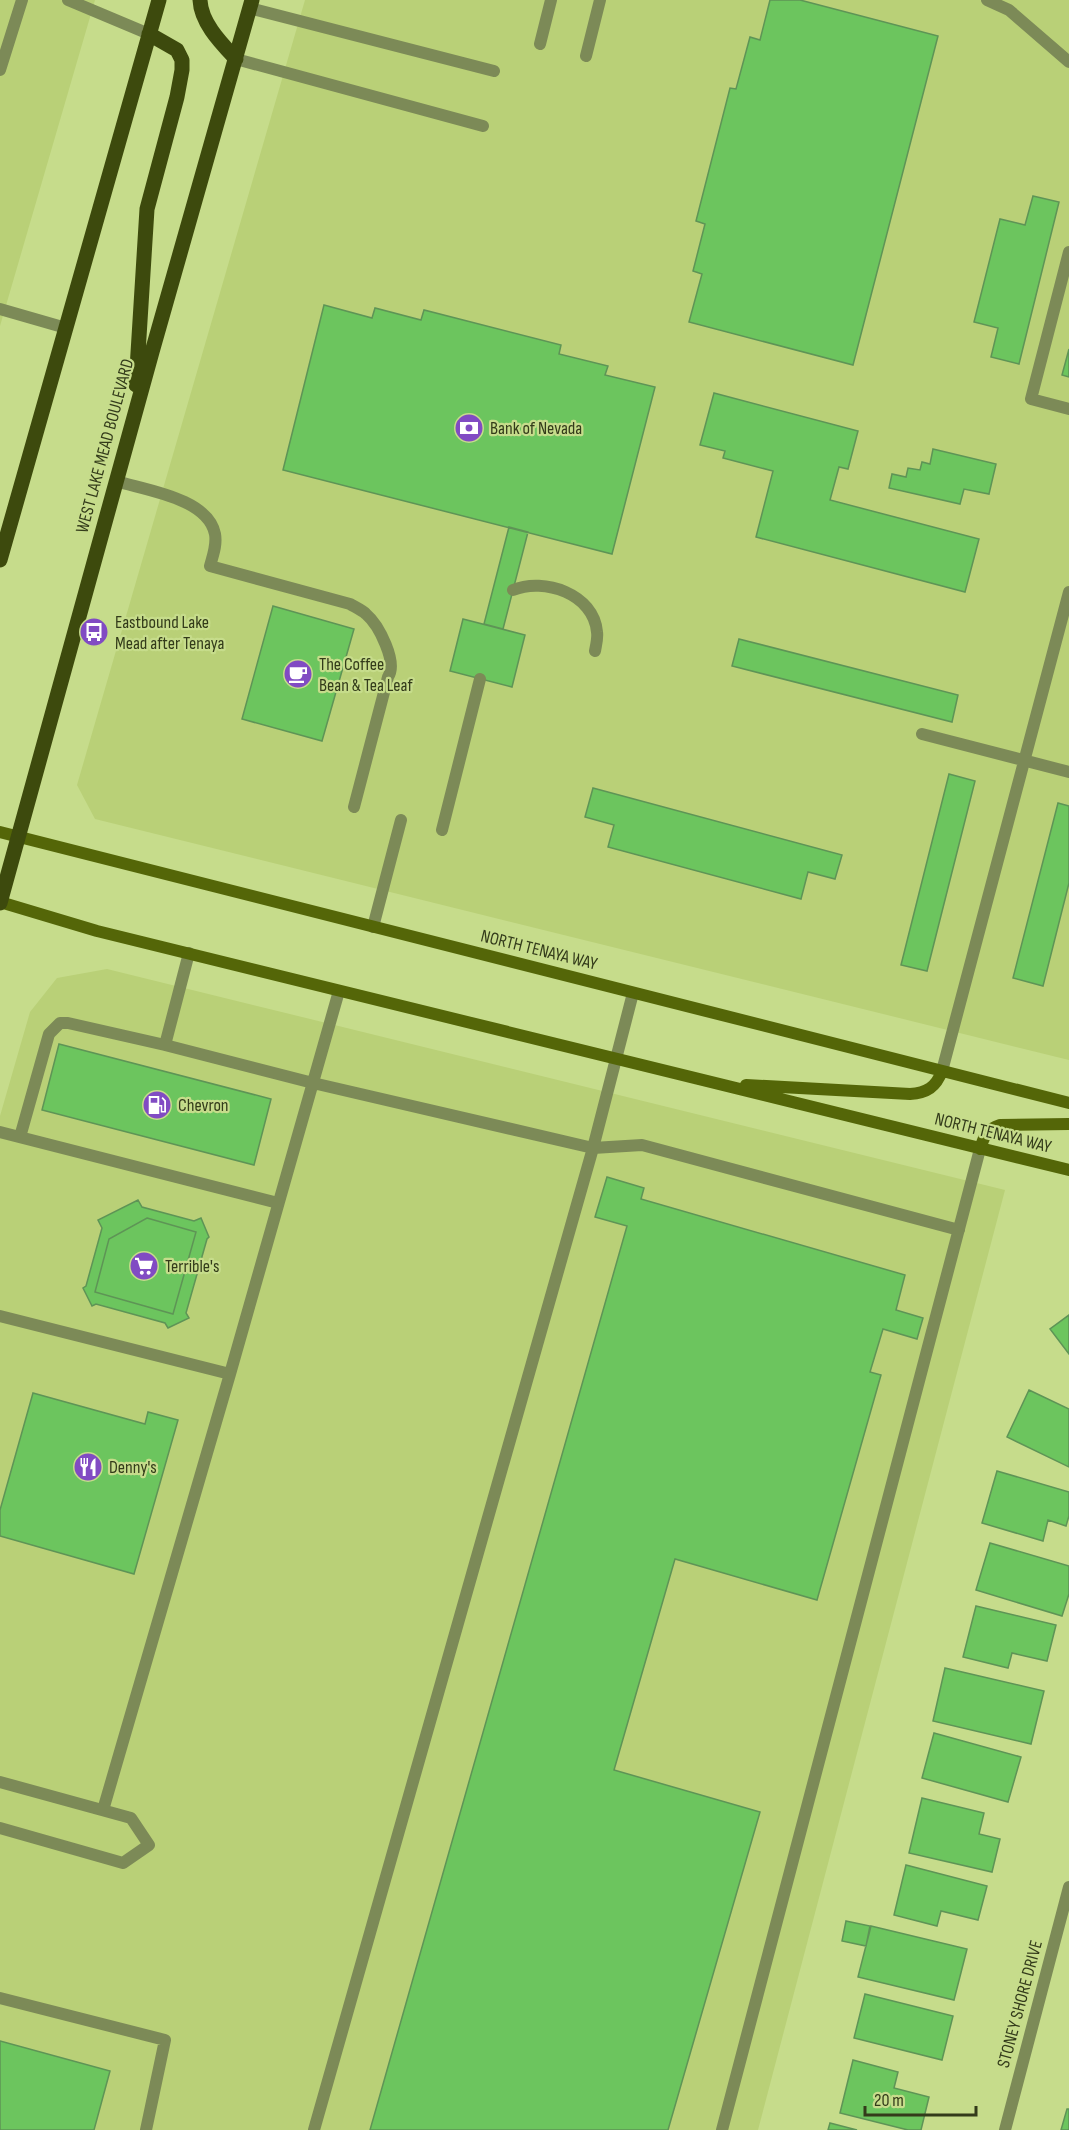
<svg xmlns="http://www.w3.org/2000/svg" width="1069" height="2130" font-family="'Sofia Sans Condensed',sans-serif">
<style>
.built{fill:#b9d077}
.building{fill:#6cc55e;stroke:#5e9456;stroke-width:1.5;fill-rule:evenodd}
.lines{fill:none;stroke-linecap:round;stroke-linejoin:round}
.service{stroke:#7c8a57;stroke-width:12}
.minor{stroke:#7c8a57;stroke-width:12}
.secondary{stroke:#546608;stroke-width:12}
.primary{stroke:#3d4a0d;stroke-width:15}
.labels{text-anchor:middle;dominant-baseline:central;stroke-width:4.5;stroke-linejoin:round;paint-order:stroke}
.poi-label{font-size:18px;fill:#333b1a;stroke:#c6dc8b;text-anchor:start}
.street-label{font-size:18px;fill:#333b1a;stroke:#c6dc8b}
</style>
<rect width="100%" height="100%" fill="#c6dc8b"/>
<path class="built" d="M0 0H95L0 326Z
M305 0H1069V1060L95 819 77 785Z
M107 969 1005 1190 758 2130H0V1116L30 1012 57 978Z"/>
<path class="building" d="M770 0H800L938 36 853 365 689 322 702 274 693 271 705 224 696 221 730 88 736 89 750 37 760 40Z
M1033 196 1059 202 1019 364 991 357 998 328 974 322 1000 219 1025 225Z
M324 305 372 318 375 308 421 320 424 310 561 345 559 354 608 366 605 375 655 387 612 554 283 470Z
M1069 349V377L1062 375Z
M714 393 858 431 848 469 839 467 830 500 979 539 965 592 756 537 773 471 723 458 725 451 700 445Z
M933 449 996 464 989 494 964 489 960 504 889 488 892 474 906 477 908 468 920 470 922 462 930 464Z
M509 527 528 532 503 629 484 624Z
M273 606 354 629 322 741 242 719Z
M463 619 525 635 512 687 450 671Z
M739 639 958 695 952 722 732 666Z
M949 774 975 781 927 971 901 965Z
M593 788 842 855 835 879 808 872 801 899 608 847 614 825 585 817Z
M1058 803 1069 806V883L1043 986 1013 978Z
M59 1044 271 1099 254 1165 42 1110Z
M607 1177 644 1188 641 1199 905 1275 896 1310 923 1318 917 1339 883 1329 870 1372 881 1375 817 1600 675 1559 614 1770 760 1812 668 2130H370L627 1226 595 1217Z
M138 1200 142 1207 194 1221 201 1218 209 1237 207 1239 186 1313 189 1318 168 1328 165 1323 96 1304 92 1306 83 1288 86 1286 102 1228 98 1220ZM147 1218 196 1232 173 1314 95 1292 109 1239Z
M147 1218 196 1232 173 1314 95 1292 109 1239Z
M1069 1315V1354L1050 1329Z
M1029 1390 1069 1409V1467L1007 1437Z
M33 1393 145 1424 148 1412 178 1420 134 1574 0 1536V1510Z
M997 1471 1069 1492V1516L1066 1526 1048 1520 1043 1541 982 1523Z
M990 1543 1069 1566V1594L1062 1616 976 1590Z
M976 1606 1056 1625 1047 1661 1012 1653 1008 1668 963 1657Z
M945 1668 1044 1691 1031 1744 933 1721Z
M934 1733 1021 1757 1008 1802 922 1778Z
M922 1798 984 1813 979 1834 1000 1839 992 1872 909 1853Z
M906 1865 987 1886 978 1920 941 1911 937 1926 894 1915Z
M846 1921 870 1926 866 1946 842 1941Z
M871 1926 967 1949 954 2000 858 1977Z
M865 1994 953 2016 942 2060 854 2038Z
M0 2041 110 2071 94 2130H0Z
M853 2060 898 2072 894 2088 929 2097 921 2130H908L840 2113Z
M1067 2109H1069V2130H1061Z
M830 2123 857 2130H828Z"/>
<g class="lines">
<path class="service" d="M68 0 149 34
M987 0 1009 10 1069 62
M249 8 494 71
M540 44 551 0
M586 56 600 0
M236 59 483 126
M0 70 22 0
M1069 252 1031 399 1069 409
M0 309 66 328
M116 481C145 490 208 498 215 534 217 545 213 555 210 566L350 604C355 607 362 610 366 614 379 625 398 663 388 677L354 807
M513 590C544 577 594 594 597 632 598 638 596 645 595 651
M922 734 1069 772
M442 830 480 679
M373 927 401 820
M165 1045 189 953
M942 1071 1069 592
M0 1132 278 1203
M20 1137 49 1034 60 1023H68L165 1045 313 1083 593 1148 642 1145 959 1230
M0 1316 230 1374 339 991
M0 1782 131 1818 149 1845 123 1863 0 1828
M103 1810 230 1374
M0 1998 165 2040 146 2130
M314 2130 593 1148 633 993
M722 2130 980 1149"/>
<path class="minor" d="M1005 2130 1069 1887"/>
<path class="secondary" d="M0 832 1069 1103
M0 902 97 931 1069 1170
M746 1085 910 1094C927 1093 936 1087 942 1071
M980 1149C984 1136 987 1129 1000 1125L1069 1124"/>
<path class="primary" d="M200 0C201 23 221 43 236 59
M136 385 147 209 177 97 182 70V60L177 50 149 34
M0 560 159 0
M0 903 152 352 252 0"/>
</g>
<defs>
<g id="bank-disc" transform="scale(1.5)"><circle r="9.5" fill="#814bc3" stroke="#c6dc8b"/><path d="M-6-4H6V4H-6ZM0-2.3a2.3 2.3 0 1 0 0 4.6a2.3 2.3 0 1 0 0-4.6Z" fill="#fff"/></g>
<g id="bus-disc" transform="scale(1.5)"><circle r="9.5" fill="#814bc3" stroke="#c6dc8b"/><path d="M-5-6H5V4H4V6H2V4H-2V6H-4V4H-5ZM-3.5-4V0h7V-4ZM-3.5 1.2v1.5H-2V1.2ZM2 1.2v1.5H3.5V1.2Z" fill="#fff"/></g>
<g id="cafe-disc" transform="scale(1.5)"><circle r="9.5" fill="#814bc3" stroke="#c6dc8b"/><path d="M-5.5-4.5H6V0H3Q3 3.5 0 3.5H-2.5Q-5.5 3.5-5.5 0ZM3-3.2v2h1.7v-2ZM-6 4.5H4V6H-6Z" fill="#fff"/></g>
<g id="fuel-disc" transform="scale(1.5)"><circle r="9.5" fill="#814bc3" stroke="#c6dc8b"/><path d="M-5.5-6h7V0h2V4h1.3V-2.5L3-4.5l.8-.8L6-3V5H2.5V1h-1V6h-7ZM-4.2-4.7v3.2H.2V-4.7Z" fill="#fff"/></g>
<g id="supermarket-disc" transform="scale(1.5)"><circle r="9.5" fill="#814bc3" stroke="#c6dc8b"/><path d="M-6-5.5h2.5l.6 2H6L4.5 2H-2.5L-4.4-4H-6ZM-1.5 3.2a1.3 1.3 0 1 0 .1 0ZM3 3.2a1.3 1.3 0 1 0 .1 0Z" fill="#fff"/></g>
<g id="restaurant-disc" transform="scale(1.5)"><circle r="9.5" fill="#814bc3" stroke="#c6dc8b"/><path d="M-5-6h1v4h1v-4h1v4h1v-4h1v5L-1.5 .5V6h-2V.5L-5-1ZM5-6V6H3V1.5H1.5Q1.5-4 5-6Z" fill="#fff"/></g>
</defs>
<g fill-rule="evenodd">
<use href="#bank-disc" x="469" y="428"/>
<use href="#bus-disc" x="94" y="632"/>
<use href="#cafe-disc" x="298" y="674"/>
<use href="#fuel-disc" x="157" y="1105"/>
<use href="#supermarket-disc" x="144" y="1266"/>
<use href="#restaurant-disc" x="88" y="1467"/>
</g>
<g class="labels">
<g class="poi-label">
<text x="490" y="428">Bank of Nevada</text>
<text x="115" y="622">Eastbound Lake<tspan x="115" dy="21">Mead after Tenaya</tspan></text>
<text x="319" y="664">The Coffee<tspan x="319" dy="21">Bean &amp; Tea Leaf</tspan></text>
<text x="178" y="1105">Chevron</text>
<text x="165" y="1266">Terrible's</text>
<text x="109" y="1467">Denny's</text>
</g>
<g class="street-label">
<text transform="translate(105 446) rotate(-75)">WEST LAKE MEAD BOULEVARD</text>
<text transform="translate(539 950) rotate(14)">NORTH TENAYA WAY</text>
<text transform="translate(993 1133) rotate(14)">NORTH TENAYA WAY</text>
<text transform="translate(1020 2004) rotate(-75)">STONEY SHORE DRIVE</text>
</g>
</g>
<path d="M865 2106v9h111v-9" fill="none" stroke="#333b1a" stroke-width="3"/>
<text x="874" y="2106" font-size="18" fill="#333b1a" stroke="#c6dc8b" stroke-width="4.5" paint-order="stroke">20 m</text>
</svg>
